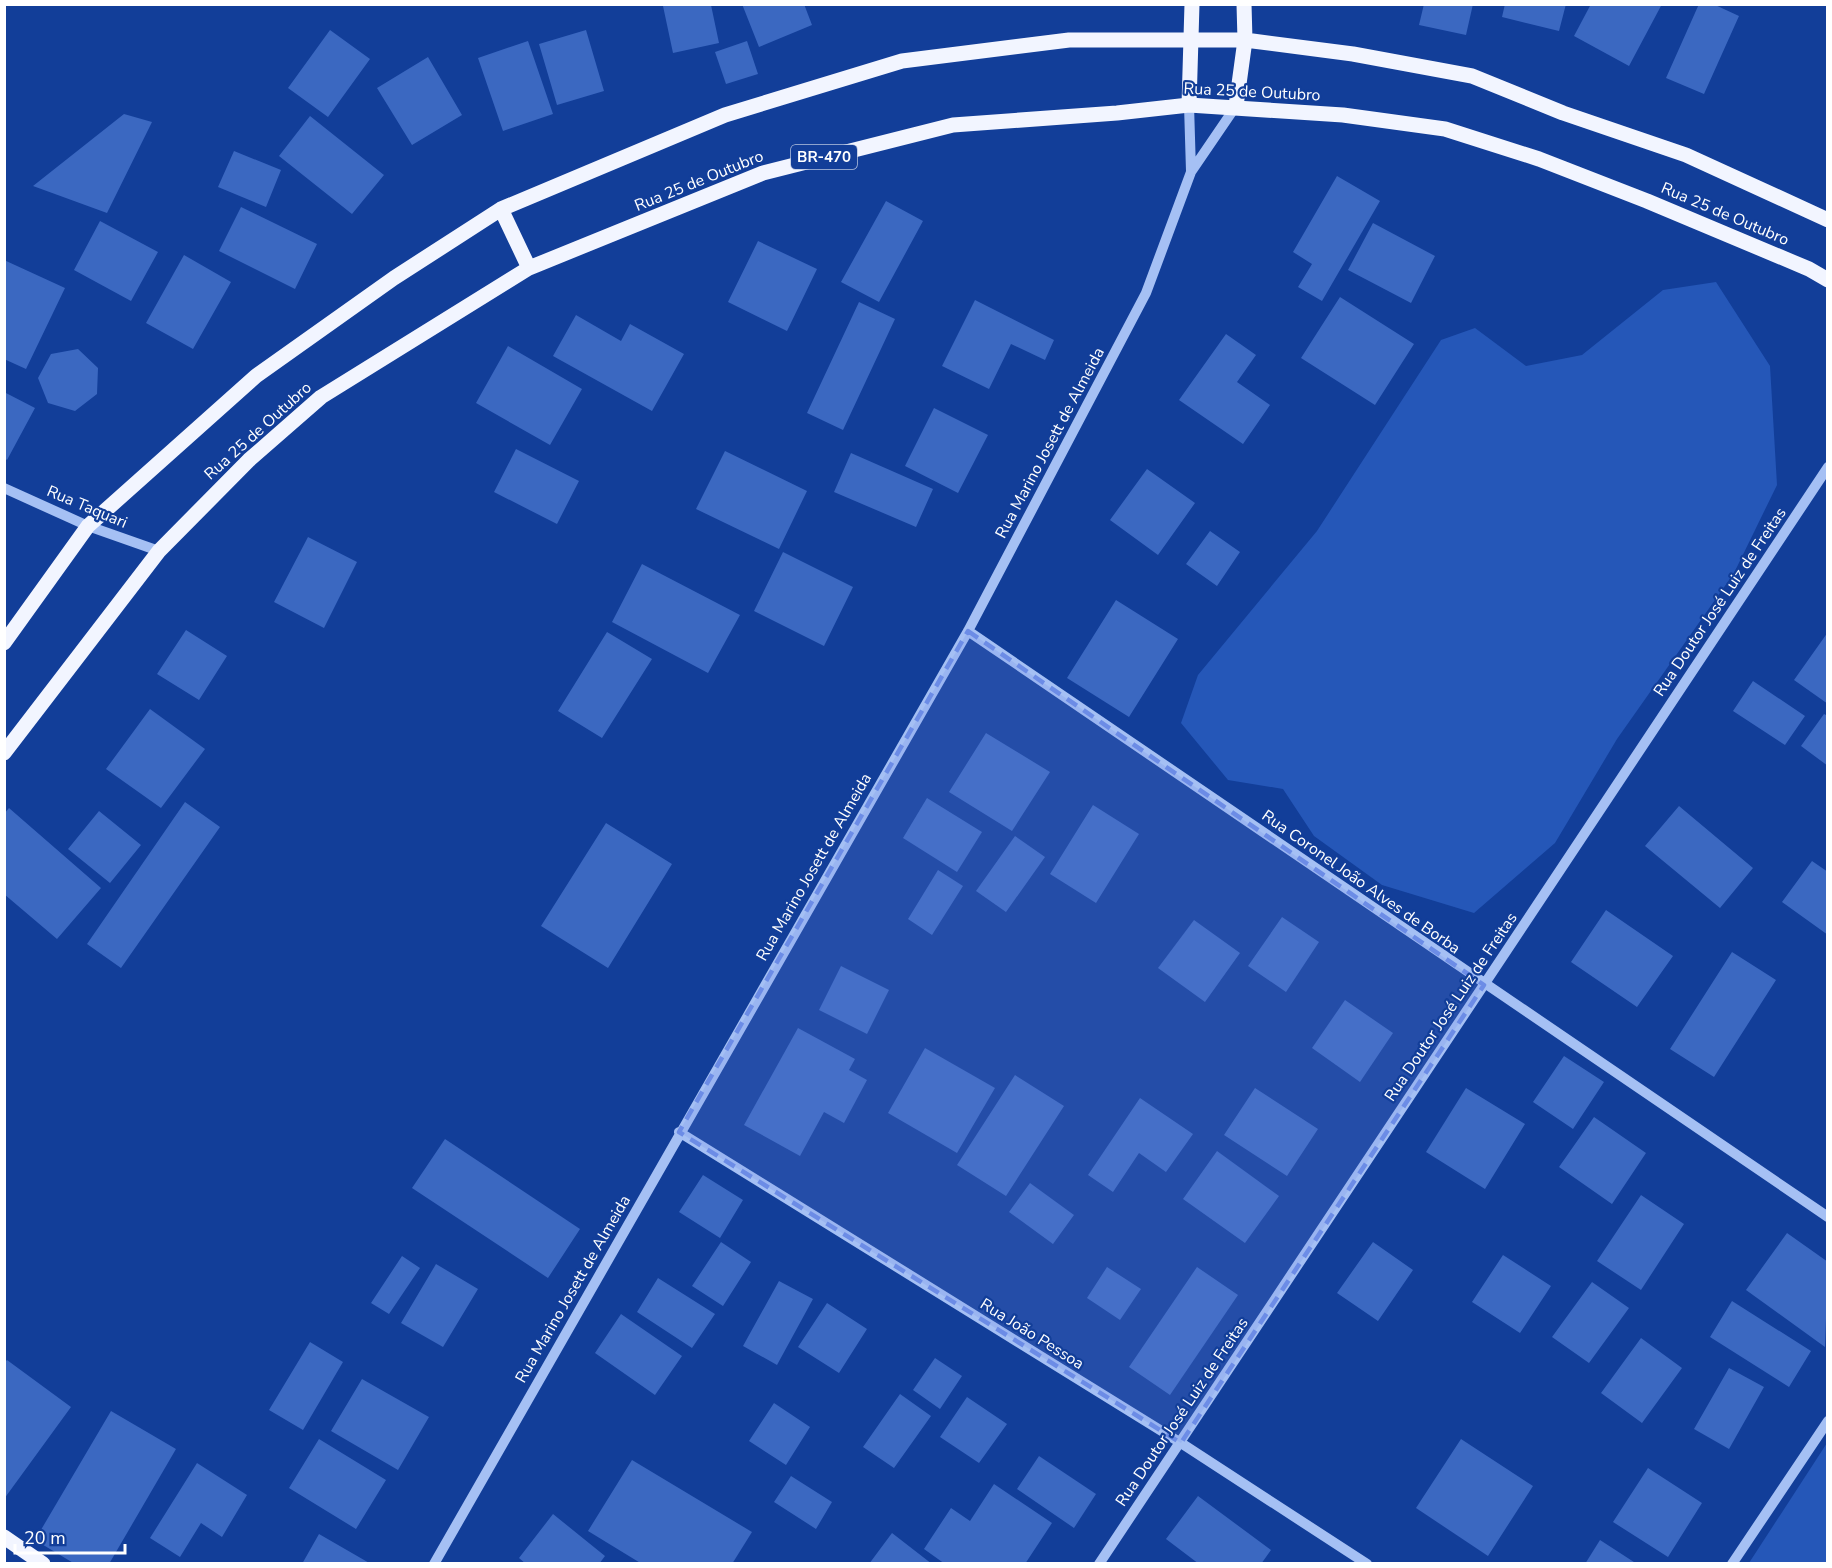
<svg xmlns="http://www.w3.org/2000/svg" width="1832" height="1568" font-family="'Nunito Sans',sans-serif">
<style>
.green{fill:#2557b8}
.building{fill:#3b68c1}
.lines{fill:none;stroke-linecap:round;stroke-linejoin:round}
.minor{stroke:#a5c0f4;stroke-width:10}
.major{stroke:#f2f5ff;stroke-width:15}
.marked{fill:#6c8ce6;fill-opacity:0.2;stroke:#6c8ce6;stroke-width:4.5;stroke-dasharray:12 8;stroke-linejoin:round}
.labels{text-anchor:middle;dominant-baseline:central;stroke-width:4.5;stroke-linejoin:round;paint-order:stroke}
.shield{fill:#123e99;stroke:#b8c5e0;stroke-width:1.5}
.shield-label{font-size:15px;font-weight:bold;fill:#fff}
.street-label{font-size:16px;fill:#fff;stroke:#123e99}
</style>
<rect width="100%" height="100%" fill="#123e99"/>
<path class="green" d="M1716 282 1770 366 1777 485 1734 573 1617 739 1555 843 1474 913 1382 885 1314 836 1283 789 1228 780 1181 723 1198 675 1317 531 1441 340 1475 328 1526 366 1582 355 1663 290Z
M1827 1443V1563H1749Z"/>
<path class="building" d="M742 4H804L812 25 759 47Z
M1424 4H1473L1466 35 1419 25Z
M1505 4H1566L1559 31 1502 17Z
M1591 4H1662L1629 66 1574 36Z
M1699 4H1713L1739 16 1704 94 1666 78Z
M670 5H711L719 43 673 53 663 6Z
M330 30 370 59 328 117 288 88Z
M586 30 604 91 557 105 539 44Z
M528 41 553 114 503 131 478 58Z
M747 41 758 74 726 84 715 52Z
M428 57 462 115 412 145 377 88Z
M124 114 152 122 107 213 33 186Z
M310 116 384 175 352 214 279 156Z
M234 151 281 170 266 207 218 187Z
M1337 176 1380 201 1322 301 1298 287 1312 264 1293 252Z
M886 201 923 221 879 302 841 282Z
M241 207 317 244 295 289 219 251Z
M100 221 158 252 131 301 74 270Z
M1373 223 1435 256 1411 303 1348 270Z
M758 241 817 269 787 331 728 302Z
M184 255 231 282 193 349 146 323Z
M4 260 65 288 26 369 4 359Z
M1340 297 1414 344 1375 405 1301 358Z
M975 300 1054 340 1045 360 1011 344 989 389 942 366Z
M859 302 895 319 843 430 807 413Z
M576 315 621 341 630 324 684 354 652 411 553 356Z
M1226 334 1256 355 1237 382 1270 405 1243 444 1179 400Z
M508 346 582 389 550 445 476 403Z
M78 349 98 368 97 394 75 411 48 403 38 378 51 354Z
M4 392 35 408 7 460 4 458Z
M934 408 988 435 958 493 905 466Z
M516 449 579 481 557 524 494 492Z
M725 451 807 491 779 549 696 509Z
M851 453 933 489 916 527 834 492Z
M1147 469 1195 503 1158 555 1110 520Z
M1210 531 1240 552 1217 586 1186 564Z
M308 537 357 562 324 628 274 602Z
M783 552 853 587 824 646 754 611Z
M642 564 740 615 708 673 612 622Z
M1116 600 1178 639 1129 717 1067 678Z
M186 630 227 656 199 700 157 674Z
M607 632 652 659 602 738 558 711Z
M1828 632V704L1794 680Z
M1753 681 1805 716 1785 745 1733 711Z
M150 709 205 749 161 808 106 769Z
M1824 714 1828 716V766L1801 746Z
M986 733 1050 772 1012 831 949 792Z
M927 798 982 832 957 872 903 838Z
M185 802 220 827 121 968 87 944Z
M1093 805 1139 834 1096 903 1050 874Z
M1679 806 1753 868 1720 908 1645 846Z
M9 808 101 888 57 939 4 894V814Z
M99 811 141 845 110 883 68 849Z
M606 823 672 864 608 968 541 926Z
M1015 836 1045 857 1006 912 976 891Z
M1812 861 1828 872V935L1782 902Z
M938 870 963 886 932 935 908 919Z
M1606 910 1673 956 1637 1007 1571 962Z
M1282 917 1319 942 1286 992 1248 966Z
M1194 920 1240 953 1205 1002 1158 968Z
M1732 952 1776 980 1714 1077 1670 1049Z
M841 966 889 990 867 1034 819 1010Z
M1345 1000 1393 1033 1360 1082 1312 1048Z
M798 1028 855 1059 849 1070 867 1080 844 1123 824 1112 800 1156 744 1125Z
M925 1048 995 1088 957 1153 888 1113Z
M1564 1056 1604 1082 1573 1129 1533 1102Z
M1015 1075 1064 1106 1006 1196 957 1165Z
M1255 1088 1318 1129 1287 1176 1224 1135Z
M1466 1088 1525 1124 1485 1189 1426 1152Z
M1140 1098 1193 1134 1166 1172 1139 1153 1113 1192 1088 1175Z
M1594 1117 1646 1153 1612 1204 1559 1167Z
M445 1139 580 1229 548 1278 412 1188Z
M1217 1151 1279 1196 1245 1243 1183 1199Z
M703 1175 743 1200 720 1238 679 1212Z
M1030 1183 1074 1215 1053 1244 1009 1212Z
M1641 1195 1684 1224 1641 1290 1597 1261Z
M1787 1233 1828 1262 1825 1347 1746 1290Z
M721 1242 751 1262 723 1306 692 1286Z
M1373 1242 1413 1270 1378 1321 1337 1293Z
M1503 1255 1551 1286 1520 1333 1472 1302Z
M402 1256 420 1268 389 1314 371 1303Z
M436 1264 478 1289 443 1347 401 1323Z
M1107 1267 1141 1289 1120 1320 1087 1298Z
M1197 1267 1238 1295 1170 1395 1129 1367Z
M658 1278 715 1314 692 1348 637 1312Z
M779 1281 813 1299 777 1365 743 1346Z
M1592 1282 1629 1308 1589 1363 1552 1337Z
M1732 1301 1811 1351 1789 1387 1710 1337Z
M827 1303 867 1329 839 1373 798 1347Z
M621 1314 682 1356 655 1395 595 1353Z
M1641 1338 1682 1368 1642 1423 1601 1393Z
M310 1342 343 1362 303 1430 269 1410Z
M935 1358 962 1376 940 1409 913 1390Z
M7 1360 71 1407 4 1499V1363Z
M1729 1368 1764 1387 1729 1449 1694 1429Z
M362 1379 429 1417 398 1470 331 1431Z
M900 1394 931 1416 894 1468 863 1447Z
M967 1397 1007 1424 979 1463 940 1437Z
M774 1403 810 1427 786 1465 749 1441Z
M111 1411 176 1449 109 1564H75L35 1540Z
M319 1439 386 1480 356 1529 289 1488Z
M1461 1439 1533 1486 1488 1556 1416 1508Z
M1039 1456 1096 1494 1074 1528 1017 1489Z
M632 1460 752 1532 732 1564H642L588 1531Z
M197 1463 247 1495 222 1537 201 1523 180 1557 150 1538Z
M1648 1468 1702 1503 1668 1557 1613 1522Z
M791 1476 832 1502 816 1529 774 1502Z
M994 1484 1052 1523 1025 1564H945L924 1549 951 1508 970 1521Z
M1198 1496 1271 1550 1261 1564H1199L1166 1539Z
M553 1514 605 1556 599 1564H526L519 1558Z
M892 1533 932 1564H869Z
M319 1534 371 1564H302Z
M1600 1540 1637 1564H1585Z"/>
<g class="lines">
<path class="minor" d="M1189 105 1191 171
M4 488 88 526 159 551
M968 631 1828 1217
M679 1132 1181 1443 1367 1564
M434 1564 968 631 1146 293 1191 172 1236 106
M1099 1564 1828 467
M1732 1564 1828 1421"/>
<path class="major" d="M1189 105 1192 4
M1236 106 1245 40 1244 4
M501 209 529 268
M4 643 88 526 256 376 394 278 501 209 725 115 902 61 1069 40H1245L1353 54 1472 76 1563 113 1686 155 1828 220
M4 753 159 551 249 460 321 397 529 268 763 173 953 125 1117 113 1189 105 1343 115 1445 129 1539 159 1647 201 1809 269 1828 280
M4 1537 43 1564"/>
</g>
<path class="marked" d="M968 631 1484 985 1181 1443 679 1132Z"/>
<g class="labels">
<rect class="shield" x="791" y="145" width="66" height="24" rx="4.5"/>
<g class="shield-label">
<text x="824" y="157">BR-470</text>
</g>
<g class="street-label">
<text transform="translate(1252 92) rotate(3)">Rua 25 de Outubro</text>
<text transform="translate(699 181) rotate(-22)">Rua 25 de Outubro</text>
<text transform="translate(1725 214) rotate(23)">Rua 25 de Outubro</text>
<text transform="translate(258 431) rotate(-42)">Rua 25 de Outubro</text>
<text transform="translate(1050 443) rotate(-62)">Rua Marino Josett de Almeida</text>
<text transform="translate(87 507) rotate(23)">Rua Taquari</text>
<text transform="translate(1720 602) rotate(-56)">Rua Doutor José Luiz de Freitas</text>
<text transform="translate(814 867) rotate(-60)">Rua Marino Josett de Almeida</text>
<text transform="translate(1361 882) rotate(35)">Rua Coronel João Alves de Borba</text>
<text transform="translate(1451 1007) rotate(-56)">Rua Doutor José Luiz de Freitas</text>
<text transform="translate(573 1289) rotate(-60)">Rua Marino Josett de Almeida</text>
<text transform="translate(1032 1334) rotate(32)">Rua João Pessoa</text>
<text transform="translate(1182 1412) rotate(-56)">Rua Doutor José Luiz de Freitas</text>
</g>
</g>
<rect width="1832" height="1568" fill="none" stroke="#ffffff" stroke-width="12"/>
<path d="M15 1544v9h110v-9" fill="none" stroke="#ffffff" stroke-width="3"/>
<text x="24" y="1544" font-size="18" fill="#ffffff" stroke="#123e99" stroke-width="4.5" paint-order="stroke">20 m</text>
</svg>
